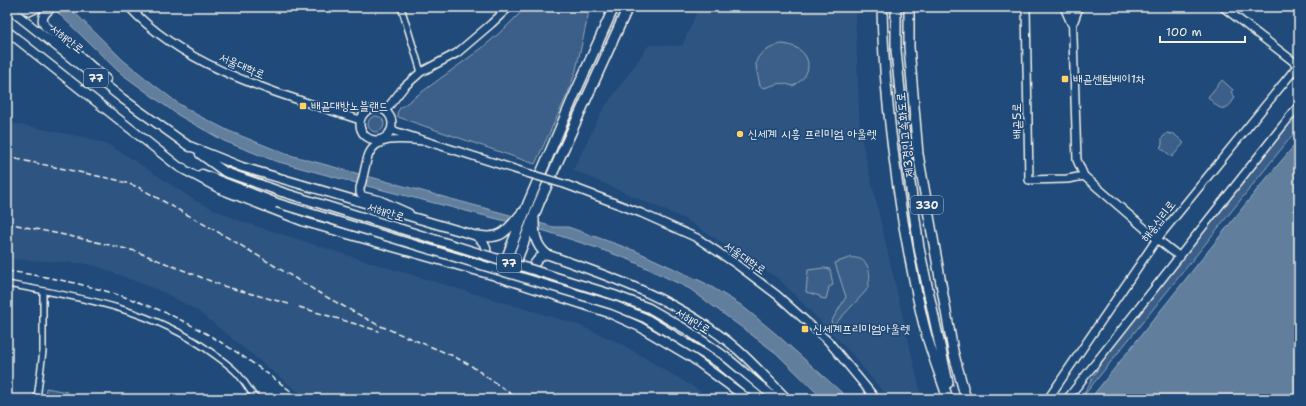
<svg xmlns="http://www.w3.org/2000/svg" width="1306" height="406" font-family="'Shantell Sans','Poor Story',sans-serif">
<style>
.built{fill:#2d5581}
.green{fill:#3a5f88;stroke:#97a8b8}
.water{fill:#627e9d;stroke:#9cacbb}
.lines{fill:none;stroke-linecap:round;stroke-linejoin:round}
.street-casing{stroke:#f4f1e8;stroke-width:8}
.secondary-casing{stroke:#f4f1e8;stroke-width:10}
.primary-casing{stroke:#f4f1e8;stroke-width:11}
.highway-casing{stroke:#f4f1e8;stroke-width:12}
.street{stroke:#1f4a7a;stroke-width:5}
.secondary{stroke:#1f4a7a;stroke-width:7}
.primary{stroke:#1f4a7a;stroke-width:8}
.highway{stroke:#1f4a7a;stroke-width:9}
.rail{stroke:#f4f1e8;stroke-width:1.5;stroke-dasharray:6 3;stroke-linecap:butt}
.secondary-bridge-casing{stroke:#f4f1e8;stroke-width:10;stroke-linecap:butt}
.primary-bridge-casing{stroke:#f4f1e8;stroke-width:11;stroke-linecap:butt}
.secondary-bridge{stroke:#1f4a7a;stroke-width:7}
.primary-bridge{stroke:#1f4a7a;stroke-width:8}
.poi-dot{fill:#ffd166;stroke:#1f4a7a;stroke-width:1.5}
.labels{text-anchor:middle;dominant-baseline:central;stroke-width:3.5;stroke-linejoin:round;paint-order:stroke}
.shield{fill:#1f4a7a;stroke:#b4bfc7;stroke-width:1}
.shield-label{font-size:11px;font-weight:bold;fill:#f4f1e8}
.street-label{font-size:12px;fill:#f4f1e8;stroke:#1f4a7a}
.poi-label{font-size:12px;fill:#f4f1e8;stroke:#1f4a7a;text-anchor:start}
</style>
<rect width="100%" height="100%" fill="#1f4a7a"/>
<filter id="ink" filterUnits="userSpaceOnUse"><feTurbulence type="fractalNoise" baseFrequency=".025" numOctaves="2"/><feDisplacementMap in="SourceGraphic" scale="8" xChannelSelector="R" yChannelSelector="G"/><feConvolveMatrix kernelMatrix="1 2 1 2 8 2 1 2 1" color-interpolation-filters="sRGB"/></filter>
<g filter="url(#ink)">
<path class="built" d="M699 7H855L860 133 922 399H889L851 353 779 279 685 219 573 170 602 111 649 45 682 46Z
M7 122 88 138 109 145 129 157 196 201 240 221 372 263 576 324 618 342 695 388 711 399H307L198 311 163 292 96 266 81 263 7 259Z"/>
<path class="green" d="M526 7H590L576 70 568 93 535 164 398 117 397 113 400 108 482 48 505 28Z
M781 44C809 45 819 72 793 86 777 81 779 84 764 88L760 86C759 79 756 71 756 64 756 53 772 47 781 44Z
M1222 80 1233 90 1231 92 1235 97C1226 115 1218 109 1208 97Z
M1299 111V127L1081 399 1101 363Z
M368 124a8 8 0 1 1 16 0a8 8 0 1 1-16 0Z
M1167 133 1172 134 1173 133 1184 143 1172 157 1160 147 1162 145V138Z
M849 258C869 255 874 275 866 291L834 325 831 322 846 297 835 263Z
M824 268 830 269 833 285 829 287 826 299 820 298V296L806 292 808 270Z
M46 388 67 392V399H45Z"/>
<path class="water" d="M52 7H69L123 60 149 81 179 104 199 116 229 131 286 154 554 227H568L636 251 705 283 741 305 775 333 849 399H823L776 353 690 289 630 260 597 248 545 231 371 187 275 161 224 141 178 115 119 72Z
M1299 140V399H1090L1260 186Z"/>
<g class="lines">
<g class="street-casing">
<path id="street" d="M401 7 421 72
M7 284C79 297 154 309 215 355 222 360 230 366 236 372 244 380 249 390 256 399
M37 399 43 351V291"/>
</g>
<g class="secondary-casing">
<path id="secondary" d="M129 7C189 71 280 93 360 120
M1026 7 1029 180 1067 179 1084 176
M1064 7 1071 23
M1072 7 1077 160 1084 176 1157 239 1180 257
M1223 7 1298 65
M1074 21 1079 7
M360 124a16 16 0 1 1 32 0a16 16 0 1 1-32 0Z
M385 111 404 87 421 72 457 53 491 24 509 7
M391 130 530 174
M567 185 641 213 697 238 736 264 777 295 828 341 876 399
M409 213 380 200 363 196 360 193V188C364 177 365 163 369 154 378 134 407 140 424 141
M1048 399 1157 239 1299 64
M1067 399 1299 105"/>
</g>
<g class="primary-casing">
<path id="primary" d="M7 7 123 99 190 147
M20 7 30 11 39 7
M52 7C46 12 39 18 45 26L106 79
M7 31 179 167 183 168
M187 145 242 167 477 236C490 248 489 254 477 267H474
M200 154 225 172 282 192
M179 167 220 189 305 222 499 277 609 313 640 327 691 357 748 399
M202 174 277 203
M535 286C527 274 534 259 546 254 615 278 682 301 738 350 755 365 771 383 787 399
M726 357 770 394 779 399
M717 362 762 399"/>
</g>
<g class="highway-casing">
<path id="highway" d="M882 7C883 78 892 150 903 221 910 258 916 296 926 333 932 355 941 377 948 399
M896 7V50L906 154 919 248 948 383
M909 7V47L918 154 953 351 966 399
M534 219C534 234 535 244 546 254
M477 236C503 240 506 231 522 213
M499 277 529 201 573 98 614 7
M509 280 539 203 628 7"/>
</g>
<use href="#street" class="street"/>
<use href="#secondary" class="secondary"/>
<use href="#primary" class="primary"/>
<use href="#highway" class="highway"/>
<path class="rail" d="M7 157 117 180 138 187 232 240 321 294 378 325 451 355 470 365 518 399
M7 223 88 240 135 251 223 286 289 304
M7 271C74 280 139 296 198 329 231 347 262 369 292 392L300 399
M299 307 379 331"/>
<g class="secondary-bridge-casing">
<path id="secondary-bridge" d="M530 174 567 185"/>
</g>
<g class="primary-bridge-casing">
<path id="primary-bridge" d="M282 192 614 295 649 308 687 330 726 357
M277 203 613 305 645 318 717 362"/>
</g>
<use href="#secondary-bridge" class="secondary-bridge"/>
<use href="#primary-bridge" class="primary-bridge"/>
</g>
</g>
<g class="poi-dot">
<rect x="1061" y="75" width="8" height="8" rx="2"/>
<rect x="299" y="102" width="8" height="8" rx="2"/>
<circle cx="740" cy="134" r="4"/>
<rect x="801" y="325" width="8" height="8" rx="2"/>
</g>
<g class="labels">
<g class="shield">
<rect x="84" y="69" width="24" height="18" rx="3"/>
<rect x="911" y="196" width="32" height="18" rx="3"/>
<rect x="497" y="254" width="24" height="18" rx="3"/>
</g>
<g class="shield-label">
<text x="96" y="78">77</text>
<text x="927" y="205">330</text>
<text x="509" y="263">77</text>
</g>
<g class="street-label">
<text transform="translate(67 39) rotate(38)">서해안로</text>
<text transform="translate(242 66) rotate(23)">서울대학로</text>
<text transform="translate(1017 121) rotate(-91)">배곧5로</text>
<text transform="translate(905 135) rotate(-96)">제3경인고속화도로</text>
<text transform="translate(386 212) rotate(17)">서해안로</text>
<text transform="translate(1158 221) rotate(-52)">해송십리로</text>
<text transform="translate(745 258) rotate(35)">서울대학로</text>
<text transform="translate(693 321) rotate(32)">서해안로</text>
</g>
<g class="poi-label">
<text x="1073" y="79">배곧센텀베이1차</text>
<text x="311" y="106">배곧대방노블랜드</text>
<text x="748" y="134">신세계 시흥 프리미엄 아울렛</text>
<text x="813" y="329">신세계프리미엄아울렛</text>
</g>
</g>
<rect width="1306" height="406" fill="none" stroke="#1f4a7a" stroke-width="24"/>
<rect x="12" y="12" width="1282" height="382" fill="none" stroke="#f4f1e8" stroke-width="1.5" filter="url(#ink)"/>
<path d="M1160 36v6h85v-6" fill="none" stroke="#f4f1e8" stroke-width="2"/>
<text x="1166" y="36" font-size="12" fill="#f4f1e8" stroke="#1f4a7a" stroke-width="3" paint-order="stroke">100 m</text>
</svg>
